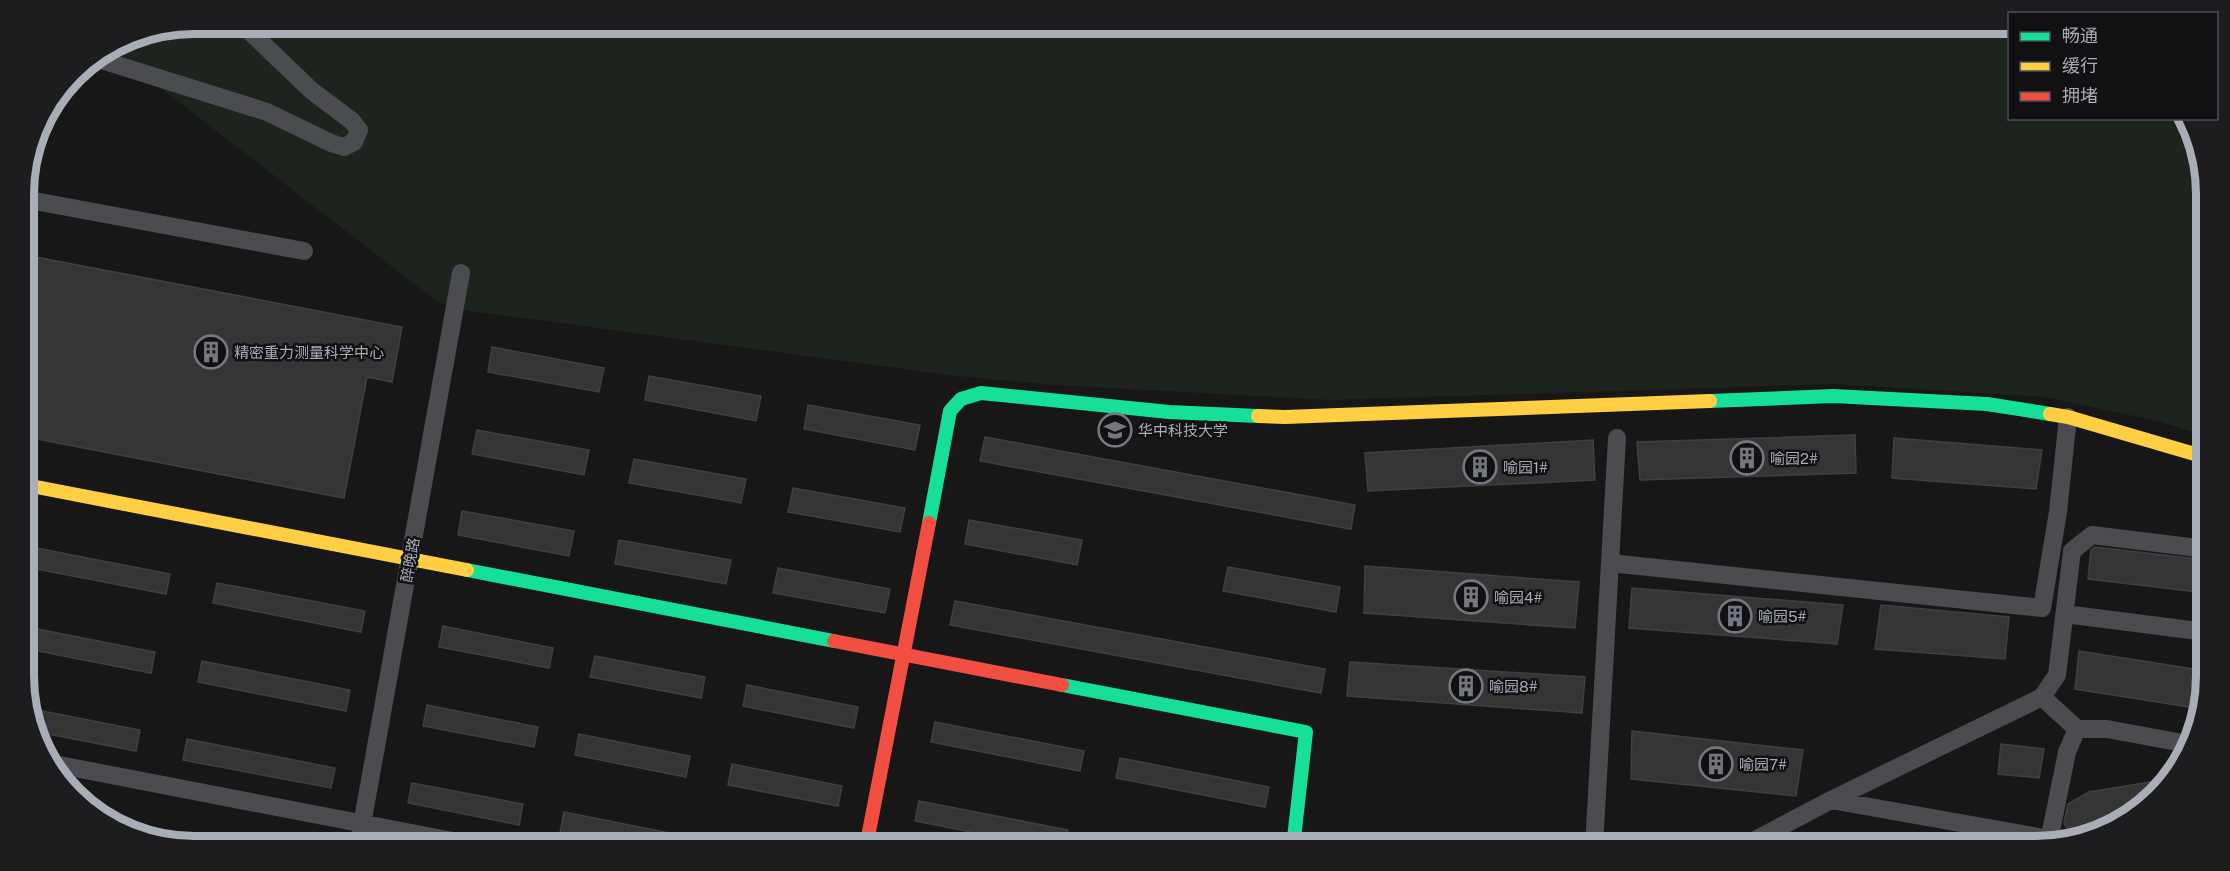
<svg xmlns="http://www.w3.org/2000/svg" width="2230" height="871" font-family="'Public Sans','Noto Sans SC',sans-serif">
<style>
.green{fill:#1d241e}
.building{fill:#353536;stroke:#3f4043;stroke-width:1.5}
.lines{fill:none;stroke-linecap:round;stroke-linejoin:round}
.street{stroke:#4b4c50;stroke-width:18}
.fast{stroke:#16e098;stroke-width:14}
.slow{stroke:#ffcf43;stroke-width:14}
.jam{stroke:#f24e42;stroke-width:14}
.labels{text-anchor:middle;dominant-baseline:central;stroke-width:5;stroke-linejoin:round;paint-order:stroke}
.poi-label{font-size:15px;fill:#a8adb8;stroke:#111113;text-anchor:start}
.street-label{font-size:15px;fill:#a8adb8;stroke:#111113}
.rim{fill:none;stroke:#a8adb8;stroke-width:8}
</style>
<rect width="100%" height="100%" fill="#171717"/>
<path class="green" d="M195 24H2009L2010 118 2182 119 2204 172 2205 436 2161 422 2046 397 1836 384 1331 400 1055 385 957 376 470 311 438 302 110 49 130 37Z"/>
<path class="building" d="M25 255 402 327 392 382 367 377 344 498 26 437 25 325 29 305 25 304Z
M492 347 604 368 599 392 488 372Z
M649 376 761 396 756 421 645 400Z
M808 405 920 425 915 450 804 429Z
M477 430 589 450 584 475 472 454Z
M1855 435 1856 473 1640 480 1637 442Z
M985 437 1355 505 1351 529 980 461Z
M1894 438 2042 450 2036 489 1892 478Z
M1593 440 1595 480 1368 491 1365 453Z
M634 459 746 479 741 503 629 483Z
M793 488 905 508 900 532 788 512Z
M462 511 574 531 569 556 458 535Z
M969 520 1082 540 1077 565 965 544Z
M619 540 731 560 726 584 615 564Z
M26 546 170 574 166 594 26 567Z
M2095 547 2206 560V593L2088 579 2091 550Z
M1365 566 1579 582 1575 628 1364 613Z
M1228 567 1340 587 1336 612 1223 591Z
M778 568 890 589 885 613 773 593Z
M217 583 365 611 361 632 213 603Z
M1632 588 1843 605 1837 644 1629 628Z
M955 601 1325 669 1321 693 950 625Z
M1881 605 2009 617 2005 659 1875 649Z
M443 626 553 648 549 668 439 647Z
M27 627 155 652 151 673 27 649Z
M2079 651 2206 671 2201 709 2075 689Z
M595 656 705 677 701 698 590 677Z
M202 661 350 690 346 711 198 682Z
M1350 662 1585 677 1582 713 1347 696Z
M747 685 858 707 854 728 743 706Z
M427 705 538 727 534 747 423 726Z
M27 708 140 730 136 751 38 732Z
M935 722 1084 751 1080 771 931 742Z
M1632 731 1803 750 1796 796 1631 779Z
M579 734 690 756 686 777 575 755Z
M187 739 335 768 331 788 183 760Z
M2001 744 2044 749 2039 778 1998 774Z
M1120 758 1269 787 1265 807 1116 778Z
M732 764 842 786 838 806 728 785Z
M2162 780 2139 812 2071 837 2064 823 2068 804 2089 792Z
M412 783 523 804 519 825 408 803Z
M919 801 1068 830 1065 847H1047L915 821Z
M564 812 675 834 672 847H632L560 833Z"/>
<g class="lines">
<path class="street" d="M95 58 267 112 331 143 344 147 354 142 359 130 352 121 312 91 242 24
M24 199 304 251
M1610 563 2042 608 2058 512 2068 417
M2065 614 2206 632
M2042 697 2077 729
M54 764 484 847
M1831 800 2050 839
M2048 846 2067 752 2077 729H2107L2188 744
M358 847 461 273
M1594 847 1617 438
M1742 847 1831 800 2042 697 2057 675 2072 551 2092 535 2206 549"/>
<path class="fast" d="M1710 401 1833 396 1987 404 2050 414
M929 523 950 411 961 399 981 393 1169 412 1258 416
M467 570 834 641
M1062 685 1306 732 1293 847"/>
<path class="slow" d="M2050 414 2068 417 2205 457
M1258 416 1285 417 1710 401
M26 485 467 570"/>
<path class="jam" d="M834 641 1062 685
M866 847 929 523"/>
</g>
<defs>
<g id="building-ring" transform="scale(1.725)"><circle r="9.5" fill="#111113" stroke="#757880" stroke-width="1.5"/><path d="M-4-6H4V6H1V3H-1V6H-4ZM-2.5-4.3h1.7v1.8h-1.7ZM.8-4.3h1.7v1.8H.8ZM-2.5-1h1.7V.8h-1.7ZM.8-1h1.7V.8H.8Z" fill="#757880"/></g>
<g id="university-ring" transform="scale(1.725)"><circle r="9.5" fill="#111113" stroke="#757880" stroke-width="1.5"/><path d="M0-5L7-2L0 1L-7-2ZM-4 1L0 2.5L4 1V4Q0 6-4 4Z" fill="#757880"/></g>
</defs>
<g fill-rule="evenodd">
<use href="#building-ring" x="211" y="352"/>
<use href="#university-ring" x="1115" y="430"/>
<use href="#building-ring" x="1747" y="458"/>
<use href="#building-ring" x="1480" y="467"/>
<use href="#building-ring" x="1471" y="597"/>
<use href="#building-ring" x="1735" y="616"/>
<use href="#building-ring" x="1466" y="686"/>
<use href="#building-ring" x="1716" y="764"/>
</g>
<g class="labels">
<g class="poi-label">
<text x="234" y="352">精密重力测量科学中心</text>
<text x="1138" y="430">华中科技大学</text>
<text x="1770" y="458">喻园2#</text>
<text x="1503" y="467">喻园1#</text>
<text x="1494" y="597">喻园4#</text>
<text x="1758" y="616">喻园5#</text>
<text x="1489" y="686">喻园8#</text>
<text x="1739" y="764">喻园7#</text>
</g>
<g class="street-label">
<text transform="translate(410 560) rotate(-80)">醉晚路</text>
</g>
</g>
<path d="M0 0H2230V871H0ZM194 34H2036A160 160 0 0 1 2196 194V676A160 160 0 0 1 2036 836H194A160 160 0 0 1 34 676V194A160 160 0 0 1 194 34Z" fill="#1d1d20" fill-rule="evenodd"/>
<path class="rim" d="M194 34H2036A160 160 0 0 1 2196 194V676A160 160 0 0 1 2036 836H194A160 160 0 0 1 34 676V194A160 160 0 0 1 194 34Z"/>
<rect x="2008" y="12" width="210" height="108" fill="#111113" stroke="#4d4f55" stroke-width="1.5"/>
<rect x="2020" y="32" width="30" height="9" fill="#16e098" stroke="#4d4f55" stroke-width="1.5"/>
<text x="2062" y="42" font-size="18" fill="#a8adb8">畅通</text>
<rect x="2020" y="62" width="30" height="9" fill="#ffcf43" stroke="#4d4f55" stroke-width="1.5"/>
<text x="2062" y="72" font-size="18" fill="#a8adb8">缓行</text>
<rect x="2020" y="92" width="30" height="9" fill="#f24e42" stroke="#4d4f55" stroke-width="1.5"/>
<text x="2062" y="102" font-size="18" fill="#a8adb8">拥堵</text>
</svg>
